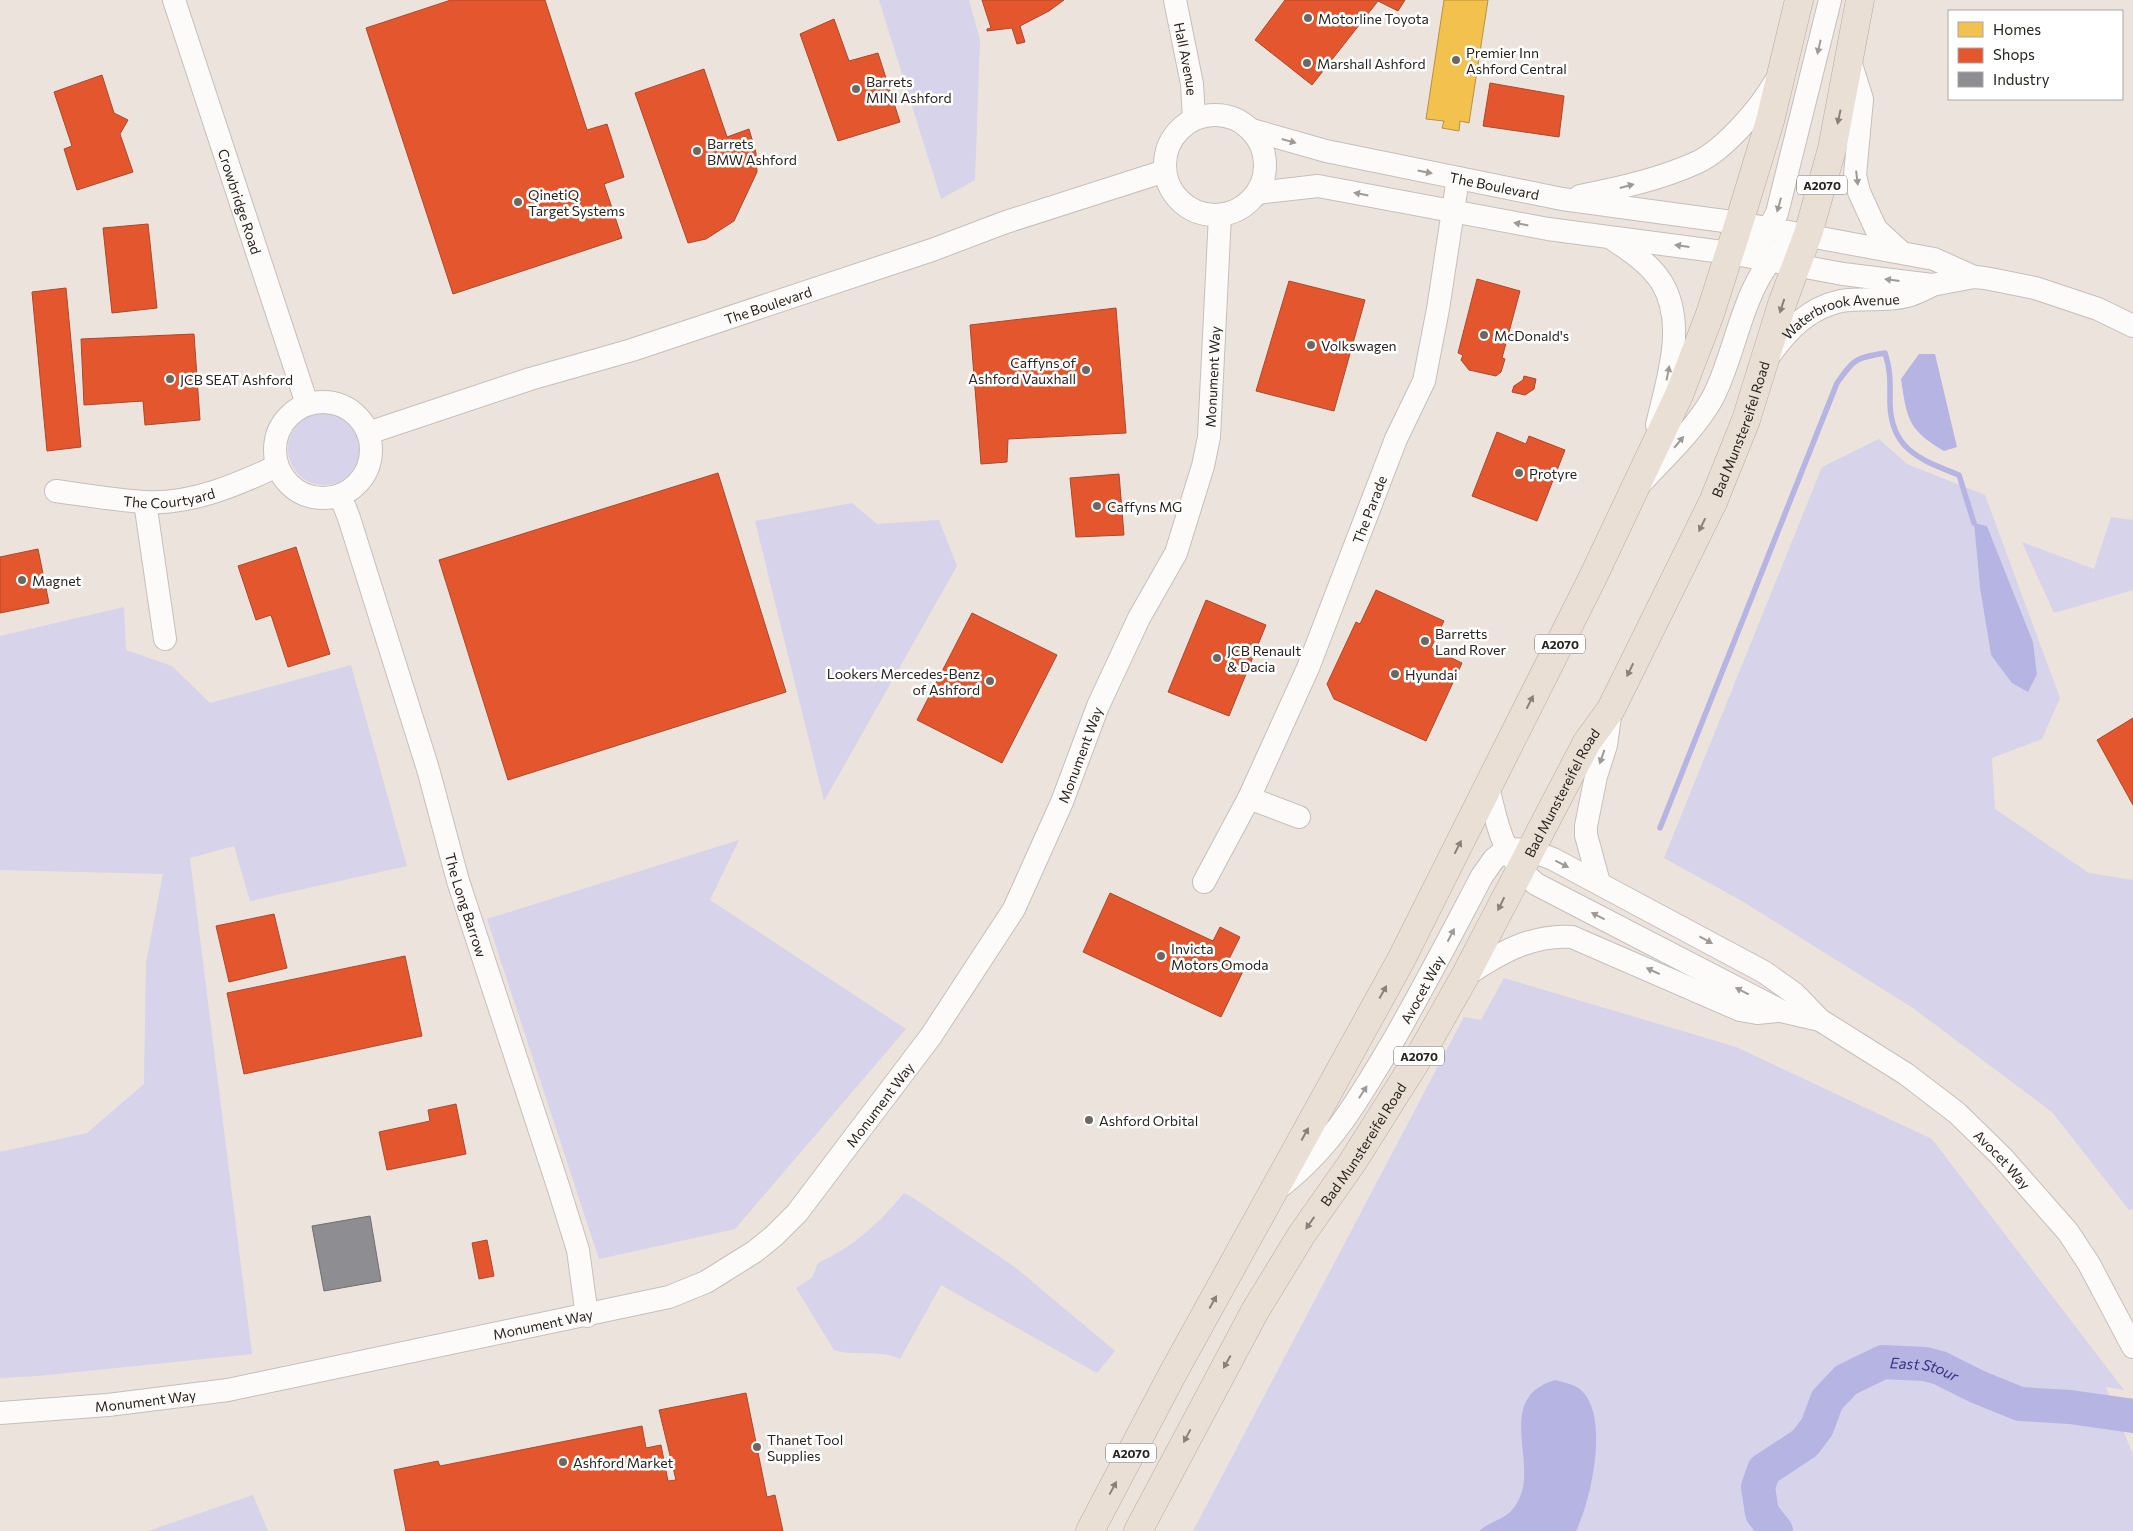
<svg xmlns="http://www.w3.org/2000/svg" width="2133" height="1531" font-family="Commissioner,sans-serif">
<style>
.green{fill:#d6d3ea;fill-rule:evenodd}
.water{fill:#b6b4e2}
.homes{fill:#f2c14e;stroke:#b69240}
.shops{fill:#e4572e;stroke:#ac482a}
.industry{fill:#8d8d92;stroke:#6f6e70}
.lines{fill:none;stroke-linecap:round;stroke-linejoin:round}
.stream{stroke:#b6b4e2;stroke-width:5.5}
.river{stroke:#b6b4e2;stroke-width:34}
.minor-casing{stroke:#c5bfba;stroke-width:24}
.highway-casing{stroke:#b9ab9f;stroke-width:29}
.minor{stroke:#fcfbfa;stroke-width:22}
.highway{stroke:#e9dfd5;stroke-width:28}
.oneway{fill:#9e9a97}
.oneway2{fill:#8a827a}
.poi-dot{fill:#6e6761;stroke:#fff;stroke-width:2}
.labels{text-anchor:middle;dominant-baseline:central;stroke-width:5;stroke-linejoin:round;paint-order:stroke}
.shield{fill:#fff;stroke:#6a6662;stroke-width:1}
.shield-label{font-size:12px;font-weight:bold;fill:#2a241f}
.poi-label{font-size:14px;fill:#2a241f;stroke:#fff;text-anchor:start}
.street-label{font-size:14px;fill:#2a241f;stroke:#fff}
.water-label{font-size:15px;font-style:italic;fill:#393180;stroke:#fff}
</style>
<rect width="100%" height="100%" fill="#ece3dc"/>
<path class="green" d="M879 0H969L980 40 975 180 941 199Z
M288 449a36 36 0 1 1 72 0a36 36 0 1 1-72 0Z
M1879 439 1907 464 1985 495 2060 698 2042 739 1992 758 1995 809 2089 873 2133 880V1209L2129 1210 2052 1112 1913 1008 1742 901 1664 858 1822 467ZM1974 523 1987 526 2033 642 2037 673 2027 692 1991 655 1980 588Z
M852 503 877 524 939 520 957 566 824 801 755 521Z
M2111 517 2133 520V590L2054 613 2022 542 2094 569Z
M124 607 126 650 172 666 210 703 351 665 407 866 250 901 234 846 190 858 252 1354 38 1376 0 1378V1152L87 1133 144 1084 146 963 163 874 0 870V636Z
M739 840 710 900 906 1029 735 1229 599 1259 487 919Z
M1504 978 1736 1047 1932 1139 2124 1390 2106 1387 2133 1455V1531H1193L1464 1017 1481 1020Z
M904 1193 915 1199 1016 1268 1115 1351 1097 1373 941 1285 900 1359C879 1349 856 1357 834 1350L796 1288 812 1278 818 1263C853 1247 880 1223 904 1193Z
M253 1495 268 1531H148Z"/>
<path class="water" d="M1919 354H1935L1957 447 1944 451C1908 430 1907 419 1901 379Z
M1974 523 1987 526 2033 642 2037 674 2028 692 2012 683 1991 655 1980 588Z
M1555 1380C1565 1383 1576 1384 1583 1392 1609 1420 1591 1500 1576 1531H1479C1494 1518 1509 1521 1519 1499 1538 1462 1494 1398 1555 1380Z"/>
<path class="homes" d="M1444 0H1488L1469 123 1460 121 1459 131 1442 128 1444 121 1426 119Z"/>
<path class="shops" d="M451 0H545L587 130 607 124 624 177 604 184 622 238 453 294 366 28Z
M982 0H1064L1049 11 1020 26 1025 42 1017 44 1012 28 987 31V29L991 28Z
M1285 0H1405L1398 11 1378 1 1312 85 1255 40Z
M834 19 849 61 878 53 900 122 838 141 800 34Z
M704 69 727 137 749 129 756 153 757 172 734 221 706 239 688 243 635 93Z
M102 75 114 113 128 120 120 134 133 172 77 190 64 149 72 146 54 92Z
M1490 83 1564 96 1559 137 1483 126Z
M148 224 157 308 112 313 103 228Z
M1477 279 1520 291 1502 358 1505 359 1501 372 1496 376 1469 370 1461 360 1463 355 1458 353Z
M1289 281 1365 300 1334 411 1256 391Z
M66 288 81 447 47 451 32 292Z
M1116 308 1126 433 1008 439 1007 462 981 464 970 325Z
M194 334 200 420 145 425 143 401 84 405 81 339Z
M1524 376 1536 379 1534 389 1525 395 1512 392 1514 386 1523 380Z
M1497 432 1526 444 1529 436 1565 450 1537 521 1472 496Z
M718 473 786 692 508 780 439 560Z
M1119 474 1124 535 1076 537 1070 478Z
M296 547 330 654 288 667 271 615 256 620 238 566Z
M38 549 49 603 0 613V557Z
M1376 590 1444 621 1431 648 1462 663 1426 741 1334 699 1327 684 1356 622 1360 624Z
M1206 600 1266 625 1229 716 1168 692Z
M972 613 1057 655 1002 763 917 720Z
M2133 718V805L2097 740Z
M1110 893 1213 941 1220 927 1240 937 1229 959 1245 967 1221 1017 1083 952Z
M274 914 287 968 229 982 216 926Z
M405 956 422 1036 244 1074 227 993Z
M456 1104 466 1154 387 1170 379 1132 430 1121 428 1110Z
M487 1240 494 1276 479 1279 472 1243Z
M746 1393 767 1497 775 1495 783 1531H406L394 1470 438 1461 440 1466 642 1426 646 1448 661 1445 668 1481 676 1480 659 1410Z"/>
<path class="industry" d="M370 1216 381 1281 324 1291 312 1226Z"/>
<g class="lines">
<path class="stream" d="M1660 828 1837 383C1854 359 1855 358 1885 353 1891 370 1890 385 1890 403 1891 451 1922 460 1959 475L1974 523"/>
<path class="river" id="s1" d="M1776 1531 1762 1513 1758 1487 1764 1470 1805 1443 1817 1427 1827 1400 1846 1380 1883 1362 1925 1364 1940 1368 1978 1387 2020 1404 2070 1407 2133 1416"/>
<g class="minor-casing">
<g id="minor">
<path id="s2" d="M174 0 307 404"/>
<path id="s3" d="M1175 0 1192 84 1194 119"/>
<path d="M1850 61 1862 99 1855 175 1859 192 1876 229 1901 252"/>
<circle cx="1215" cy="165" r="50"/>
<path id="s4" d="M1252 130 1326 151 1562 199 1739 223 1934 259 1974 277"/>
<path d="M1257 193 1318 186 1548 229 1730 253 1843 274 1932 285 1974 277 1985 278 2035 288 2098 309 2133 326"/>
<path d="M1580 196C1620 188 1661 179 1698 162 1726 148 1760 108 1775 82"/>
<path d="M1614 240C1632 252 1651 265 1662 283 1687 325 1667 381 1657 425"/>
<path d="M1731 253C1761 247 1764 238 1777 213L1830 0"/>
<path id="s5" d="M1769 356C1788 330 1808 308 1841 301 1863 297 1887 302 1907 296 1915 294 1922 290 1929 287"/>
<circle cx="323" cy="450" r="48"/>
<path id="s6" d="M368 433 530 379 632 350 932 250 1006 222 1165 171"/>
<path d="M1644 480C1667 455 1695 429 1712 399 1740 348 1745 253 1808 234"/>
<path id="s7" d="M56 491C85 495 115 500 144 502 190 505 237 485 277 466"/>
<path id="s8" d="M340 495 349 518 428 769 458 881 558 1186 578 1250 587 1316"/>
<path d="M145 502 165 639"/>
<path d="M1488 786C1497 826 1503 857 1536 884L1781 1011 1820 1020"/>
<path d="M1249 798 1299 817"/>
<path id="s9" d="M1204 882 1249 798 1308 668 1396 439 1424 381 1438 309 1458 178"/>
<path d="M1599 883 1586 835V826L1596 776 1606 745 1611 709"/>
<path d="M1465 976C1498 954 1531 934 1572 937L1740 1010 1757 1013 1777 1011"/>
<path id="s10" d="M1273 1192C1329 1152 1359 1099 1393 1041 1424 987 1453 931 1482 876L1494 859 1507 849 1529 850 1553 859 1764 972 1795 994 1820 1020 1906 1074 1957 1113 2002 1157 2068 1232 2089 1264 2133 1347"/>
<path id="s11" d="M0 1413 108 1405 228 1390 669 1297 706 1282 754 1252 774 1236 797 1213 931 1036 1014 909 1062 802 1098 706 1139 618 1176 553 1203 466 1209 437 1220 215"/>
</g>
</g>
<g class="highway-casing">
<g id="highway">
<path d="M1090 1531 1172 1375 1401 960 1593 577 1679 395 1710 314 1739 223 1770 121 1799 0"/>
<path id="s12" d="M1138 1531 1255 1311 1302 1234 1352 1163 1422 1052 1465 976 1587 742 1611 709 1713 502 1746 420 1782 304 1808 234 1832 149 1860 0"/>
</g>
</g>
<use href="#minor" class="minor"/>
<use href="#highway" class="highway"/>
</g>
<defs><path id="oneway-solid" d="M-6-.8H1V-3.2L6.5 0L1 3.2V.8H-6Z" transform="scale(1.25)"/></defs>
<g class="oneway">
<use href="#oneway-solid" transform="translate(1819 47) rotate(103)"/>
<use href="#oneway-solid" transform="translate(1289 141) rotate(16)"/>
<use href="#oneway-solid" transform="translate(1425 172) rotate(11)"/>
<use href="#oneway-solid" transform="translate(1857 178) rotate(83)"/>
<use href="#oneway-solid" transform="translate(1627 186) rotate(-15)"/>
<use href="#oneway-solid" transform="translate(1361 194) rotate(-169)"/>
<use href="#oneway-solid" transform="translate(1779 205) rotate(106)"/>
<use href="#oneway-solid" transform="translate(1521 224) rotate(-169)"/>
<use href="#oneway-solid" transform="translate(1682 246) rotate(-172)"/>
<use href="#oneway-solid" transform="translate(1892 280) rotate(-173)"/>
<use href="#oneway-solid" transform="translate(1668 373) rotate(-79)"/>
<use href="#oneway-solid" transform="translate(1679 442) rotate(-50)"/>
<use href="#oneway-solid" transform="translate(1602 757) rotate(109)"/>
<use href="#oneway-solid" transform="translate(1562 864) rotate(27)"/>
<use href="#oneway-solid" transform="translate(1598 916) rotate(-153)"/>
<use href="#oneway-solid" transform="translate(1451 935) rotate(-63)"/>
<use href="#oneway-solid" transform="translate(1706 940) rotate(29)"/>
<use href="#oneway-solid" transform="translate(1653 971) rotate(-155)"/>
<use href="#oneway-solid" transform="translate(1742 991) rotate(-153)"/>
<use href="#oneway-solid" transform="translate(1363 1092) rotate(-57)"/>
</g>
<g class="oneway2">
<use href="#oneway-solid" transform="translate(1839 117) rotate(102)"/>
<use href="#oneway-solid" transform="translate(1782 306) rotate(108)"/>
<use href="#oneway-solid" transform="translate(1702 525) rotate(116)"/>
<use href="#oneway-solid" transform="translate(1630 670) rotate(116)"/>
<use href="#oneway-solid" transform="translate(1530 702) rotate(-63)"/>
<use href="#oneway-solid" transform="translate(1458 847) rotate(-63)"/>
<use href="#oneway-solid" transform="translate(1501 904) rotate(116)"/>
<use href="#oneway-solid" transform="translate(1383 992) rotate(-61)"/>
<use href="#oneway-solid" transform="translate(1305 1134) rotate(-61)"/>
<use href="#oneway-solid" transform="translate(1310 1223) rotate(125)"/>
<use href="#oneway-solid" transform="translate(1213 1302) rotate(-61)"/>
<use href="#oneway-solid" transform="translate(1227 1362) rotate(119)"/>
<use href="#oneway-solid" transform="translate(1187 1436) rotate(118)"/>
<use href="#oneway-solid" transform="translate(1113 1488) rotate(-62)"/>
</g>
<g class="poi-dot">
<circle cx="1308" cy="18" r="5"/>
<circle cx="1456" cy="60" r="5"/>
<circle cx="1307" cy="63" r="5"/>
<circle cx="856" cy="89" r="5"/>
<circle cx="697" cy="151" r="5"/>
<circle cx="518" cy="202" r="5"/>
<circle cx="1484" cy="335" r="5"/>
<circle cx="1311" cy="345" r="5"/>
<circle cx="1086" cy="370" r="5"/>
<circle cx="170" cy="379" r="5"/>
<circle cx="1519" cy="473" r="5"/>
<circle cx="1097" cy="506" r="5"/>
<circle cx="22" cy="580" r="5"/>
<circle cx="1425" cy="641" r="5"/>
<circle cx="1217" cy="658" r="5"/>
<circle cx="1395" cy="674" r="5"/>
<circle cx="990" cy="681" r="5"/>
<circle cx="1161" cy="956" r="5"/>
<circle cx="1089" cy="1120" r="5"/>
<circle cx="757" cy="1447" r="5"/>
<circle cx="563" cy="1462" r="5"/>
</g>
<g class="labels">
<g class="shield">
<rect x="1797" y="175.5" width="50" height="19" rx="4"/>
<rect x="1535" y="634.5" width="50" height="19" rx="4"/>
<rect x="1394" y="1046.5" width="50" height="19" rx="4"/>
<rect x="1106" y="1443.5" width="50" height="19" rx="4"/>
</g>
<g class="shield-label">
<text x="1822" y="185">A2070</text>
<text x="1560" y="644">A2070</text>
<text x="1419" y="1056">A2070</text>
<text x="1131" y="1453">A2070</text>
</g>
<g class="poi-label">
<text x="1318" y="18">Motorline Toyota</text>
<text x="1466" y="52">Premier Inn<tspan x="1466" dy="16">Ashford Central</tspan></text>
<text x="1317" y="63">Marshall Ashford</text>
<text x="866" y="81">Barrets<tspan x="866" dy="16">MINI Ashford</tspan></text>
<text x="707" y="143">Barrets<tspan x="707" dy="16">BMW Ashford</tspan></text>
<text x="528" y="194">QinetiQ<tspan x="528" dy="16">Target Systems</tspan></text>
<text x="1494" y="335">McDonald's</text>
<text x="1321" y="345">Volkswagen</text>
<text x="1076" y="362" text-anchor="end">Caffyns of<tspan x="1076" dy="16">Ashford Vauxhall</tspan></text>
<text x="180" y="379">JCB SEAT Ashford</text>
<text x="1529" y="473">Protyre</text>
<text x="1107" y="506">Caffyns MG</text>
<text x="32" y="580">Magnet</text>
<text x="1435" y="633">Barretts<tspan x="1435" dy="16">Land Rover</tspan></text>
<text x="1227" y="650">JCB Renault<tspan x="1227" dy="16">&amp; Dacia</tspan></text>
<text x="980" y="673" text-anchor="end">Lookers Mercedes-Benz<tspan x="980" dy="16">of Ashford</tspan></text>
<text x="1405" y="674">Hyundai</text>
<text x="1171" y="948">Invicta<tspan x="1171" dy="16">Motors Omoda</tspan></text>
<text x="1099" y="1120">Ashford Orbital</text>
<text x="767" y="1439">Thanet Tool<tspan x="767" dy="16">Supplies</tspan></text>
<text x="573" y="1462">Ashford Market</text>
</g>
<g class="street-label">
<text stroke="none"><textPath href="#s3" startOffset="60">Hall Avenue</textPath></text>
<text stroke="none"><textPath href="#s4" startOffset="249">The Boulevard</textPath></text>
<text stroke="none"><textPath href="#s2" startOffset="212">Crowbridge Road</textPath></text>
<text stroke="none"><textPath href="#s6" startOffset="420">The Boulevard</textPath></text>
<text stroke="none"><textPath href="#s5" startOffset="88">Waterbrook Avenue</textPath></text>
<text stroke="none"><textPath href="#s11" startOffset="1781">Monument Way</textPath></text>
<text stroke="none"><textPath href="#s12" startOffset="1258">Bad Munstereifel Road</textPath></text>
<text stroke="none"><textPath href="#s7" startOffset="114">The Courtyard</textPath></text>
<text stroke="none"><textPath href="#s9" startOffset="408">The Parade</textPath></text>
<text stroke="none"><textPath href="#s11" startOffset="1376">Monument Way</textPath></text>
<text stroke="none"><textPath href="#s12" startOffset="852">Bad Munstereifel Road</textPath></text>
<text stroke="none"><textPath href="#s8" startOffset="429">The Long Barrow</textPath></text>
<text stroke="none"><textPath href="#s10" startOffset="254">Avocet Way</textPath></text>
<text stroke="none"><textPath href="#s11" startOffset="971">Monument Way</textPath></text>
<text stroke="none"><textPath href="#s12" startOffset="448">Bad Munstereifel Road</textPath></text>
<text stroke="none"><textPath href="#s10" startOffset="1011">Avocet Way</textPath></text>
<text stroke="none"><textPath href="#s11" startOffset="551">Monument Way</textPath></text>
<text stroke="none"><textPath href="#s11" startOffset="146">Monument Way</textPath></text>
</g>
<g class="water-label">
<text stroke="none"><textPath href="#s1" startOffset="276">East Stour</textPath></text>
</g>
</g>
<rect x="1948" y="10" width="175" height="90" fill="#ffffff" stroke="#aaa7a5"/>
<rect x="1958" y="22" width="25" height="15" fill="#f2c14e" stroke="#aaa7a5"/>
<text x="1993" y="35" font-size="15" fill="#2a241f">Homes</text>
<rect x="1958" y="48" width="25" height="15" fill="#e4572e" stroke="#aaa7a5"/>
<text x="1993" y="60" font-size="15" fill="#2a241f">Shops</text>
<rect x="1958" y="72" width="25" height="15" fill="#8d8d92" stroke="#aaa7a5"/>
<text x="1993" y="85" font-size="15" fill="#2a241f">Industry</text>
</svg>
